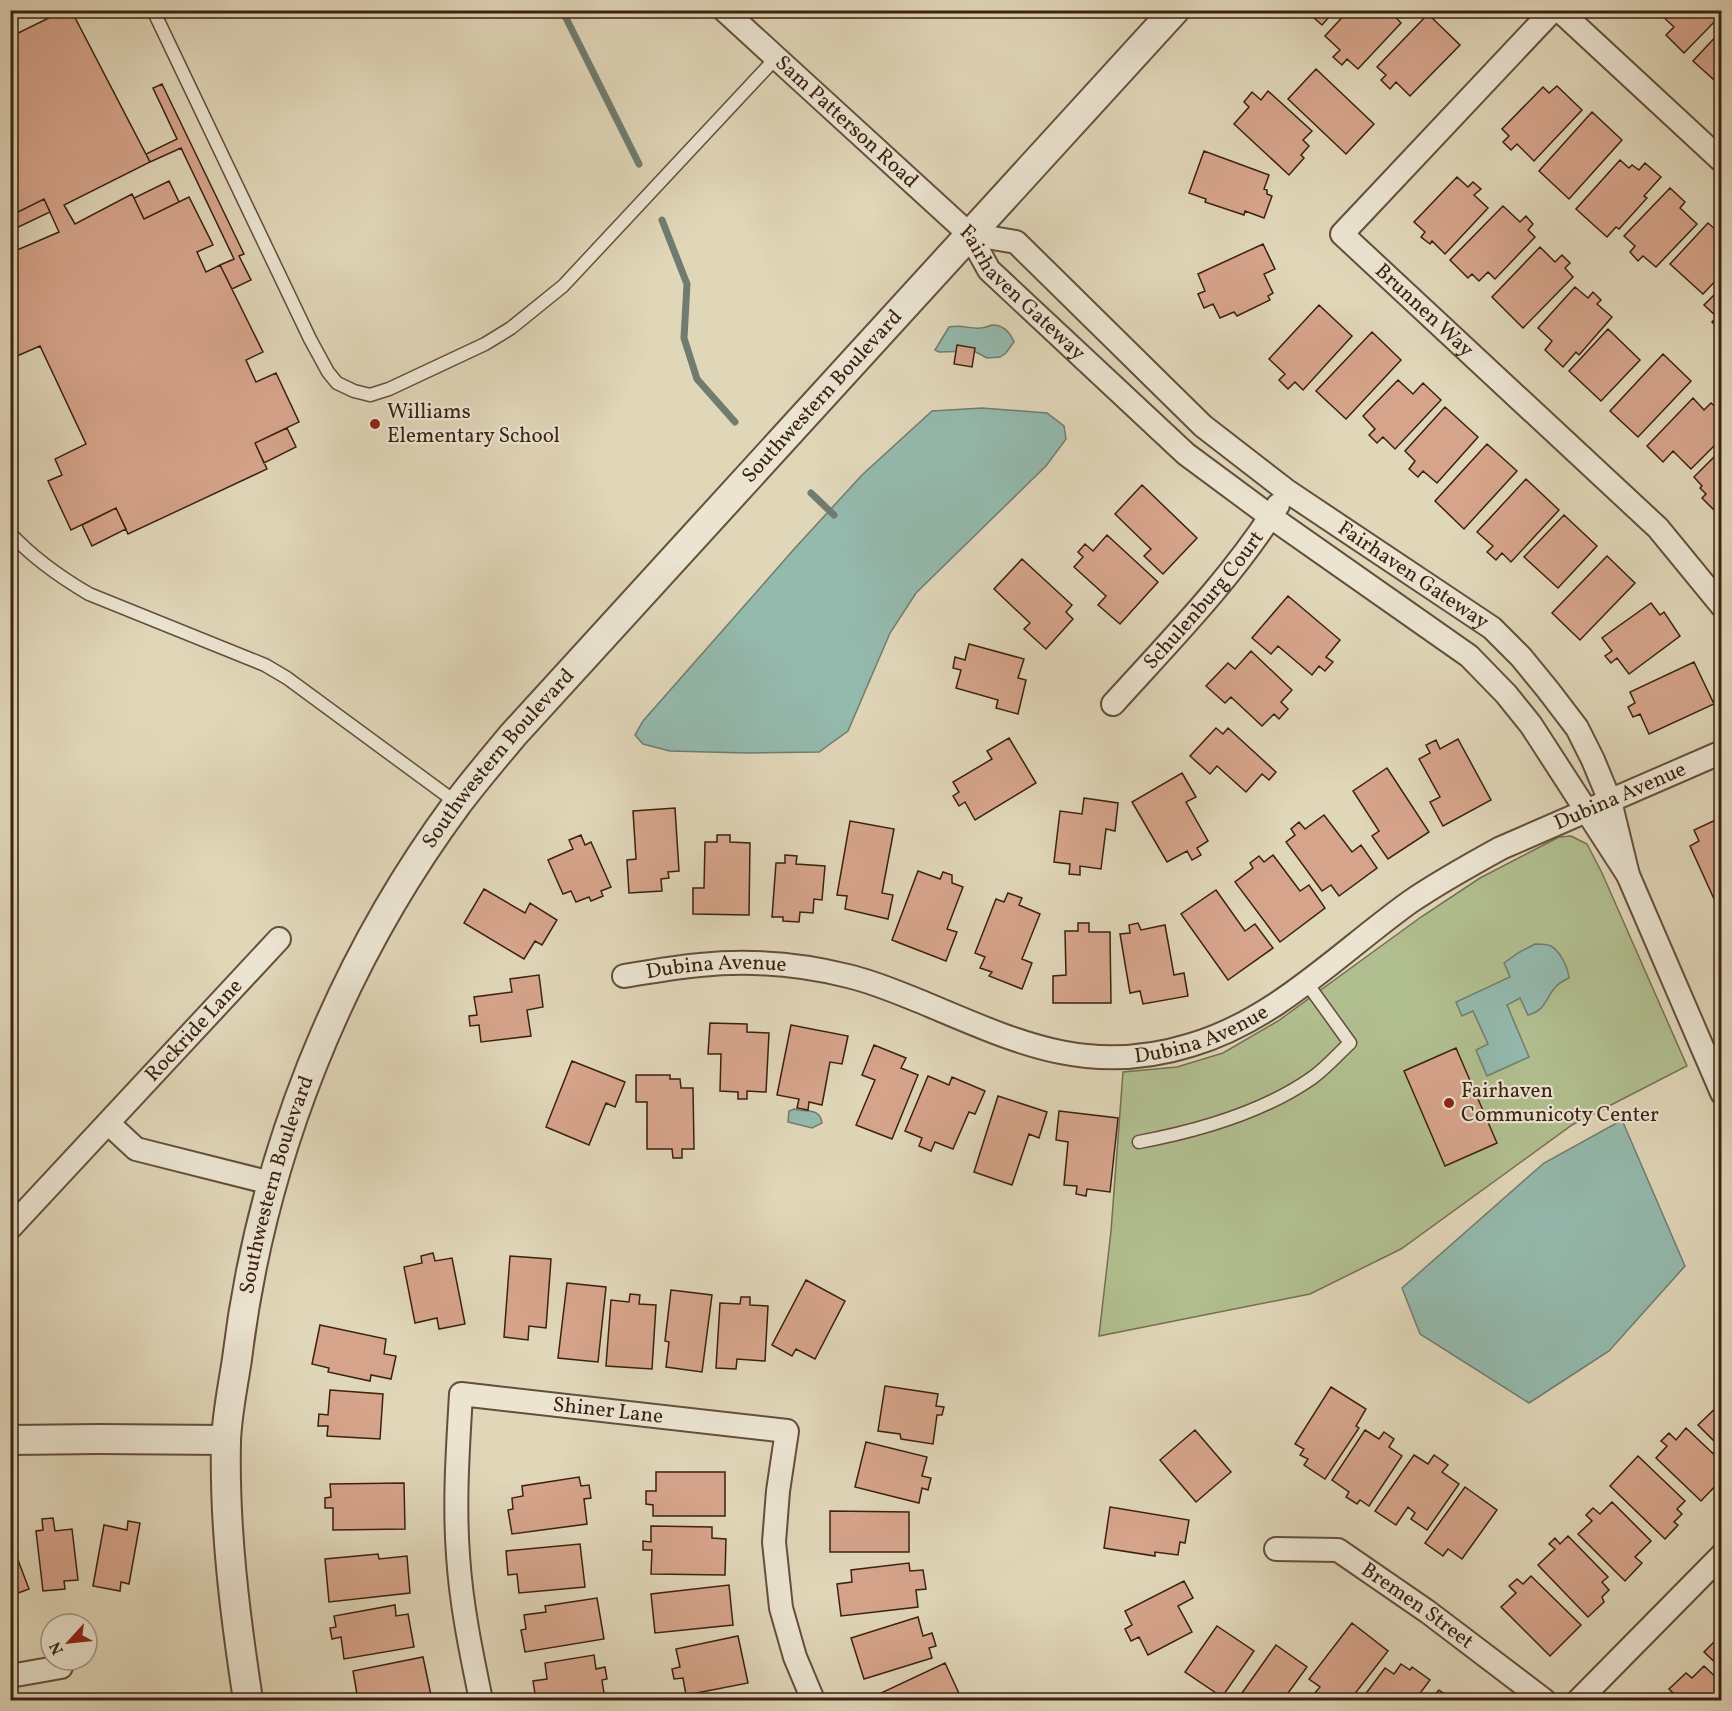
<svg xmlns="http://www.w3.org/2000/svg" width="1732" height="1711" font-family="Vollkorn,serif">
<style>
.green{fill:#b1be8f;stroke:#767050;stroke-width:1.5}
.water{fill:#94b9ad;stroke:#707c6f;stroke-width:1.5}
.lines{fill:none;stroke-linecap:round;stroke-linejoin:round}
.stream{stroke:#707c6f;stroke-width:7}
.building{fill:#d6a48b;stroke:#3b2111;stroke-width:1.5}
.service-casing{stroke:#644e3b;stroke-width:15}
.minor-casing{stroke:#644e3b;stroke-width:26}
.tertiary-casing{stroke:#644e3b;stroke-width:32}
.service{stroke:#ebe4d1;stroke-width:12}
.minor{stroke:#ebe4d1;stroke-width:22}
.tertiary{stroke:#ebe4d1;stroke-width:28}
.poi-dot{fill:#8f2418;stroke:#ebe4d1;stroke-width:2}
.labels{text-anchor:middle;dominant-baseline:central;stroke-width:4.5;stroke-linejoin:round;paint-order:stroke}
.street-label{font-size:21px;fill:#3b2111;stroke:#ebe4d1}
.poi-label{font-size:21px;fill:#3b2111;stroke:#ebe4d1;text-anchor:start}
</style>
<rect width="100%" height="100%" fill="#e0d6b8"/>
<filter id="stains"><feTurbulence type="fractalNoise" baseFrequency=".00333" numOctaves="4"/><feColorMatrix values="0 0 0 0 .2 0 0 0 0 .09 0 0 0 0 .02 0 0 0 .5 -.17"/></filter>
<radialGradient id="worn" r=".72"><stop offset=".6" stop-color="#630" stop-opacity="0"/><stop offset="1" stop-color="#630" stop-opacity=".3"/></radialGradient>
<path class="green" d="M1571 836 1587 844 1602 873 1687 1066 1572 1125 1401 1249 1310 1294 1099 1336 1111 1231 1123 1072 1177 1067 1223 1053 1278 1021 1421 917 1480 878 1559 837Z"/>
<path class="water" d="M992 325C1003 325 1010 332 1014 342L1006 353 1000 357 987 358 974 351 939 352 935 350 949 327C966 323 973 333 992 325Z
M982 408 1047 413 1064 426 1066 439 1046 466 916 593 890 633 848 731 819 752 747 753 670 751 643 744 635 735 643 721 795 548 862 475 932 411Z
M1535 944C1540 944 1547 944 1551 946 1561 952 1568 968 1569 978 1543 989 1552 1009 1528 1015L1520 998 1507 1005 1529 1057 1487 1076 1476 1050 1488 1044 1473 1011 1462 1016 1456 1002 1510 977 1504 963 1518 953Z
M794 1109C806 1113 820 1107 822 1123L812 1128 788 1122 789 1111Z
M1622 1120 1685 1266 1609 1351 1529 1403 1420 1334 1402 1288 1544 1163Z"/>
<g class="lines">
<path class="stream" d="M562 10 639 164
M662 220 687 284 684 338 697 379 735 422
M811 493 834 515"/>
</g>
<path class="building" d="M65 10H71L150 162 64 205 75 224 132 194 144 219 189 197 213 245 197 252 206 272 220 265 263 352 246 360 256 382 276 373 299 422 255 443 267 469 128 534 116 508 71 530 48 481 62 475 55 459 86 444 40 346 10 359V253L59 232 44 199 10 216V37Z
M1305 10H1335L1322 25Z
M1349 10H1389L1401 23 1358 69 1347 59 1342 65 1333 57 1340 50 1325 36Z
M1661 10H1722V14L1684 53 1666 35 1674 27 1659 13Z
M1428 14 1460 45 1410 96 1396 82 1390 89 1381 80 1386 75 1377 67Z
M1722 30V87L1693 61Z
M1316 69 1374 124 1346 154 1288 99Z
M162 84 244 254 239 256 251 280 232 289 220 265 234 259 181 148 150 162 146 154 177 139 153 88Z
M1557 86 1582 110 1534 161 1517 144 1511 150 1503 142 1509 136 1502 129 1543 87 1549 93Z
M1268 91 1312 131 1303 140 1309 146 1301 155 1304 158 1289 175 1234 124 1249 107 1244 102 1252 92 1261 100Z
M1592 112 1622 140 1569 199 1539 171Z
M1204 151 1269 175 1264 189 1267 190V194L1272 196 1264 218 1245 211 1244 215 1205 202 1206 199 1189 193Z
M1620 160 1629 168 1632 165 1639 170 1645 163 1661 177 1644 196 1647 198 1619 229 1616 227 1607 237 1576 209Z
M1457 177 1468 187 1473 182 1481 189 1474 195 1488 208 1445 254 1432 241 1430 244 1421 237 1425 232 1414 222Z
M169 181 179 202 144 219 134 198Z
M1670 188 1685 202 1680 208 1697 224 1656 267 1643 256 1638 261 1630 252 1635 246 1624 236Z
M44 199 50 212 10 231V216Z
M1503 206 1520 222 1526 216 1533 224 1528 230 1535 237 1495 279 1488 272 1479 281 1472 274 1468 278 1450 260Z
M1708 223 1722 235V274L1703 294 1670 264Z
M1263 244 1275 269 1264 274 1273 293 1268 296 1270 300 1237 316 1234 312 1220 318 1213 304 1204 308 1198 294 1205 291 1198 274Z
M1540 247 1555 262 1562 255 1570 263 1565 268 1573 277 1523 328 1492 297Z
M1575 287 1588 298 1593 292 1601 300 1597 304 1612 317 1579 355 1576 352 1563 367 1545 350 1552 341 1538 328Z
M1722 287V329L1720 330 1712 322 1717 317 1704 305Z
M1319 305 1352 336 1303 390 1295 382 1288 389 1279 380 1285 374 1269 359Z
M1608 329 1640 360 1601 401 1569 371Z
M1372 332 1401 360 1346 419 1316 391Z
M957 345 975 348 972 367 954 364Z
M1663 354 1691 381 1638 437 1610 411Z
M1398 380 1413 394 1423 383 1441 400 1395 449 1383 437 1377 443 1369 435 1375 429 1363 416Z
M1693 398 1704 410 1711 403 1719 410 1715 415 1722 422V438L1691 469 1673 451 1663 462 1647 446Z
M1445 407 1478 437 1437 483 1423 471 1418 477 1409 469 1415 461 1405 451Z
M287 428 296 447 264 463 255 443Z
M1487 444 1517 471 1464 529 1435 501Z
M1722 449V508L1717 513 1702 498 1706 494 1700 488 1702 486 1694 477Z
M1526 479 1559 510 1511 562 1502 553 1496 560 1487 552 1493 546 1477 532Z
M1142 485 1197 538 1163 574 1144 556 1151 549 1115 514Z
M116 508 126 529 92 546 82 525Z
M1564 515 1597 546 1558 588 1524 557Z
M1107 535 1158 582 1120 624 1098 605 1106 596 1074 567 1083 557 1078 552 1085 544 1093 551Z
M1607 556 1635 583 1580 640 1552 613Z
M1022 559 1072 605 1066 612 1073 619 1046 649 1024 629 1030 623 994 589Z
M1288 596 1340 640 1326 657 1333 662 1325 671 1319 666 1312 675 1278 646 1271 654 1252 638Z
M1651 603 1660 615 1664 612 1680 636 1629 674 1617 658 1611 663 1605 656 1612 651 1602 638Z
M969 644 1024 659 1018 678 1026 680 1018 714 996 708 998 700 956 688 961 670 953 668 955 657 965 660Z
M1251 651 1292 690 1281 702 1288 709 1279 719 1274 714 1262 726 1231 697 1225 703 1206 686 1228 663 1235 669Z
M1694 662 1714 704 1649 734 1640 714 1633 717 1628 707 1635 703 1630 692Z
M1216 728 1223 734 1228 728 1276 772 1269 780 1262 774 1246 792 1217 766 1210 774 1190 756Z
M1009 738 1036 783 975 820 965 802 959 806 953 796 959 792 953 782 992 759 987 751Z
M1458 739 1491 800 1443 826 1430 802 1440 797 1419 759 1430 753 1426 745 1436 740 1440 749Z
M1387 768 1429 832 1388 859 1372 836 1379 831 1353 791Z
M1182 773 1196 797 1186 802 1208 841 1197 848 1201 855 1192 860 1187 851 1167 862 1132 802Z
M1084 798 1118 803 1115 831 1106 829 1101 869 1080 866V875L1069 874 1070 864 1054 862 1060 811 1082 814Z
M675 808 679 871 668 872 669 878 661 879 662 891 629 893 627 860 636 859 633 811Z
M1324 815 1352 852 1361 845 1377 868 1339 896 1331 885 1322 891 1286 842 1295 835 1291 829 1299 822 1305 829Z
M1722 817V898L1715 901 1690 846 1699 841 1694 830Z
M850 821 894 829 882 893 893 895 888 919 845 909 847 896 837 895Z
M581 835 585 845 591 842 611 887 601 891 603 896 591 901 589 897 576 902 571 891 563 894 548 860 573 849 569 840Z
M717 835H730V842L750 843 749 915 693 914V888H704L705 842H717Z
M785 855 797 856 796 864 825 866 822 900 814 899 813 913 800 912 799 922 783 921V917H772L776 863H785Z
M1273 855 1300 891 1309 885 1325 908 1280 942 1235 882 1253 868 1250 863 1259 856 1264 862Z
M918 871 940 879 943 872 952 875V883L963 887 947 929 957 932 946 961 892 940Z
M484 889 525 913 530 903 557 920 542 945 535 941 524 959 464 923Z
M1216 890 1245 931 1255 924 1273 948 1228 980 1181 914Z
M1008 893 1022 898 1019 905 1040 914 1022 959 1032 963 1022 989 989 976 992 972 980 968 985 957 975 953 996 899 1004 902Z
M1078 923H1089V932H1110L1111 1003H1053V976L1066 975 1065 931H1078Z
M1138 923 1141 930 1165 925 1174 975 1184 973 1188 996 1143 1004 1140 991 1130 993 1120 934 1130 933 1129 925Z
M539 975 543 1007 527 1010 531 1036 481 1042 479 1025 470 1026 469 1016 477 1015 474 997 512 992 510 979Z
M710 1023 747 1024V1032L769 1033 766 1092 747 1091V1099H738V1092L720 1091 721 1054H708Z
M791 1025 848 1036 842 1064 830 1062 822 1105 809 1102 808 1110 797 1108 799 1099 777 1095Z
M874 1045 906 1058 901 1068 918 1075 892 1139 856 1125 875 1080 862 1075Z
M1456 1048 1497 1143 1445 1166 1404 1071Z
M572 1061 625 1082 615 1107 606 1103 589 1145 546 1127Z
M636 1075H670V1079H680L681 1088H693L694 1149H682V1158H673L672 1149H647V1102H636Z
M928 1076 949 1085 952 1077 985 1091 975 1114 969 1112 953 1149 935 1142 931 1151 919 1146 922 1138 905 1131Z
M998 1096 1047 1112 1039 1138 1029 1134 1012 1185 974 1172Z
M1059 1111 1118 1118 1110 1192 1087 1189 1086 1196 1076 1194 1077 1186 1064 1185 1068 1142 1056 1140Z
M433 1253 435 1261 452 1258 465 1324 439 1329 437 1318 415 1323 404 1267 422 1263 421 1256Z
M510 1256 551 1259 546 1328 529 1326 528 1340 504 1337Z
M806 1280 845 1301 815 1359 796 1349 792 1356 772 1345Z
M567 1283 606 1287 598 1362 558 1358Z
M671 1290 712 1295 702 1372 666 1367 669 1342 665 1341Z
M630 1294 640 1295 639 1304 656 1305 652 1369 606 1366 611 1300 629 1302Z
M741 1297H750V1305L768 1306 765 1361 737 1359 736 1369 716 1368 720 1303 740 1304Z
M320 1325 386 1339 384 1354 396 1356 391 1379 371 1375 370 1381 328 1372 329 1368 312 1364Z
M885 1386 938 1394 936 1406 944 1407 942 1415H937L933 1444 901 1439 900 1434 878 1431Z
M1331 1387 1366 1409 1356 1426 1359 1428 1325 1479 1304 1465 1308 1459 1300 1455 1304 1449 1295 1444Z
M330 1390 383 1394 380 1439 327 1436 328 1426H318L319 1414 328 1415Z
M1722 1402V1449L1698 1425Z
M1686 1428 1722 1462V1479L1701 1501 1656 1458 1667 1446 1661 1441 1669 1433 1676 1440Z
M1195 1430 1231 1472 1196 1502 1160 1460Z
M1365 1430 1379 1439 1384 1432 1394 1439 1389 1447 1402 1456 1369 1506 1360 1500 1357 1504 1346 1497 1349 1492 1332 1480Z
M866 1442 927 1457 922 1476 931 1478 928 1490 922 1488 919 1503 855 1487Z
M1414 1455 1428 1464 1434 1455 1448 1465 1442 1472 1459 1484 1427 1530 1411 1519 1415 1513 1408 1507 1396 1525 1375 1511Z
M1638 1456 1685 1501 1677 1509 1682 1514 1674 1522 1678 1525 1665 1539 1610 1486Z
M656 1472H725V1516H653V1505L646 1504V1491H656Z
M579 1477 581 1486 589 1485 591 1498 584 1499 587 1524 512 1534 508 1510 513 1509 512 1498 523 1496 522 1486Z
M404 1483 405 1529 333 1530V1508H325V1498L331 1497 330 1484Z
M1465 1487 1497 1510 1462 1559 1448 1549 1443 1556 1425 1543Z
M1612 1502 1651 1541 1635 1557 1642 1563 1625 1581 1578 1534 1592 1521 1586 1515 1593 1508 1600 1514Z
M1110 1507 1189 1520 1185 1543 1180 1542 1178 1555 1155 1552V1556L1104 1548Z
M830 1511 909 1512V1552H830Z
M53 1518 55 1531 72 1529 78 1580 64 1581 65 1589 43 1591 36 1531 43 1530 42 1519Z
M128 1521 140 1523 129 1584 121 1582 120 1591 93 1586 104 1525 127 1530Z
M651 1526 712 1527V1538L726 1539 725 1575 651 1574 652 1550H643V1541L651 1542Z
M1568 1536 1608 1577 1602 1582 1609 1590 1602 1597 1604 1602 1588 1617 1538 1565 1555 1549 1549 1544 1555 1538 1560 1544Z
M10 1539 29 1589 10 1596Z
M580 1544 585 1587 519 1593 517 1574 508 1575 506 1551Z
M378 1554 379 1559 407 1556 410 1593 329 1602 325 1559Z
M909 1563 910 1571 923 1570 926 1589 916 1590 918 1607 841 1616 837 1584 852 1582 851 1570Z
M1531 1576 1581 1625 1550 1656 1501 1607 1516 1593 1509 1586 1517 1579 1523 1584Z
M1184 1581 1193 1598 1178 1606 1192 1632 1148 1655 1139 1637 1131 1641 1125 1629 1132 1625 1125 1611Z
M729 1585 733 1625 655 1633 651 1594Z
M597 1598 604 1639 525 1652 521 1630 526 1629 524 1615 546 1612 545 1606Z
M395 1605 396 1616 408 1614 414 1647 344 1659 341 1637 332 1639 330 1628 336 1627 334 1616Z
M918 1617 923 1636 932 1633 936 1646 929 1648 932 1658 864 1679 851 1638Z
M1352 1623 1388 1651 1350 1700H1336L1327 1694 1323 1700 1314 1694 1320 1687 1309 1679Z
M1217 1626 1254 1651 1222 1697 1185 1672Z
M1721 1635 1722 1636V1669L1704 1652Z
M738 1636 748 1683 686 1695 683 1678 674 1679 672 1669 680 1667 676 1649Z
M1276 1645 1307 1667 1283 1700H1237Z
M594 1655 596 1669 605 1667 607 1679 602 1680 605 1700H536L533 1681 547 1679 545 1663Z
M423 1657 432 1700H358L353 1671Z
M945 1663 962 1700H885L881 1693Z
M1401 1664 1410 1670 1412 1667 1430 1680 1415 1700H1361L1385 1668 1394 1674Z
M1704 1666 1722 1683V1700H1680L1669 1689 1686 1673 1692 1678Z
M1439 1690 1453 1700H1430Z"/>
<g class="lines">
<g class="service-casing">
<path id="service" d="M153 10 310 339 328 372 337 383 354 391 370 395 389 389 485 344 511 328 563 286 775 59
M10 533C33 558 60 577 89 594L265 665 287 678 457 803
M1139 1142C1198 1131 1262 1113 1312 1078 1326 1068 1338 1054 1350 1043L1306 982"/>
</g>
<g class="minor-casing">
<g id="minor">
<path id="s1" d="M724 10 969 234 989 270 1186 454 1271 517 1469 656 1506 694 1531 725 1628 875"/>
<path id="s2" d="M1553 10 1342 234 1658 528 1722 606"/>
<path d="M1559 10 1722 161"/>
<path id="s3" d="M969 234 1016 242 1203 426 1287 491 1492 628 1521 657 1548 690 1577 728 1593 760 1610 801 1628 875 1722 1093"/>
<path id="s4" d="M1113 704C1171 640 1232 578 1278 505"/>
<path id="s5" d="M624 976C650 972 675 967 700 965 749 960 800 964 848 976 874 982 899 993 924 1003 1017 1042 1088 1077 1191 1045 1276 1020 1340 952 1410 902 1439 882 1470 865 1501 848L1722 752"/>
<path d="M108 1123 136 1149 271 1183"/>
<path id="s6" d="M10 1228 279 939"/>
<path id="s7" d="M1276 1549 1338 1550 1428 1612 1544 1700"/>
<path d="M10 1676 61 1667"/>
<path id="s8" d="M481 1700C471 1652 461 1604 458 1555 454 1501 458 1447 461 1394L787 1431 778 1491 774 1542 781 1608 795 1657 813 1700"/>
<path d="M1579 1700 1722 1555"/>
</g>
</g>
<g class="tertiary-casing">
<g id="tertiary">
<path d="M10 1440 99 1439 226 1440"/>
<path id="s9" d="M248 1700C235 1615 224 1528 226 1441 227 1414 233 1386 237 1359 261 1160 338 965 457 804 475 780 494 758 513 735L1175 10"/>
</g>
</g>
<use href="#service" class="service"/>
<use href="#minor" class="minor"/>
<use href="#tertiary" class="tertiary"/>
</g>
<g class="poi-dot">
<circle cx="375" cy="424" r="6"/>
<circle cx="1449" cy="1103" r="6"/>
</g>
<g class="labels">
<g class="street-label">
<text stroke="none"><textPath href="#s1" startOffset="166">Sam Patterson Road</textPath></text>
<text stroke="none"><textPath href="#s1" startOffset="412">Fairhaven Gateway</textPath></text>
<text stroke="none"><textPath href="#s2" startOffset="420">Brunnen Way</textPath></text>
<text stroke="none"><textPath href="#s9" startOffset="1494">Southwestern Boulevard</textPath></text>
<text stroke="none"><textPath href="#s3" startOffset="568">Fairhaven Gateway</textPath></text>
<text stroke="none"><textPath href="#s4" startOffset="138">Schulenburg Court</textPath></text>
<text stroke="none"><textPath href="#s9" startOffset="1008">Southwestern Boulevard</textPath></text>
<text stroke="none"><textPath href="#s5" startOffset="1083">Dubina Avenue</textPath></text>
<text stroke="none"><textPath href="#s5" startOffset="93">Dubina Avenue</textPath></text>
<text stroke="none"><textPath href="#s5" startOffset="597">Dubina Avenue</textPath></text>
<text stroke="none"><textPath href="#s6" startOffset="270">Rockride Lane</textPath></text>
<text stroke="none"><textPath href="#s9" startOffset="522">Southwestern Boulevard</textPath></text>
<text stroke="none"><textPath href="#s8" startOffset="456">Shiner Lane</textPath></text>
<text stroke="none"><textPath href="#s7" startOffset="159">Bremen Street</textPath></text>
</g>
<g class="poi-label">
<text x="387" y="412">Williams<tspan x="387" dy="24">Elementary School</tspan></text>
<text x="1461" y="1091">Fairhaven<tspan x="1461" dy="24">Communicoty Center</tspan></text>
</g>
</g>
<rect width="1732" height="1711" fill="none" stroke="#e0d6b8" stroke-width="36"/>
<rect x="12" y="12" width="1708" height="1687" fill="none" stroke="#3b2111" stroke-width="3"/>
<rect x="18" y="18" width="1696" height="1675" fill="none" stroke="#3b2111" stroke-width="1.5"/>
<g transform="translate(69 1642) rotate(243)"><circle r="28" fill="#ebe4d1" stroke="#a59684" stroke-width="1.5"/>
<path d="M0-4.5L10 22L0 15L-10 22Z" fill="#8f2418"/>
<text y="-9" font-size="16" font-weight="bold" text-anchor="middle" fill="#3b2111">N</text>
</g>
<rect width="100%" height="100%" filter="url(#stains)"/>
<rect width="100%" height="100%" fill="url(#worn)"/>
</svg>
